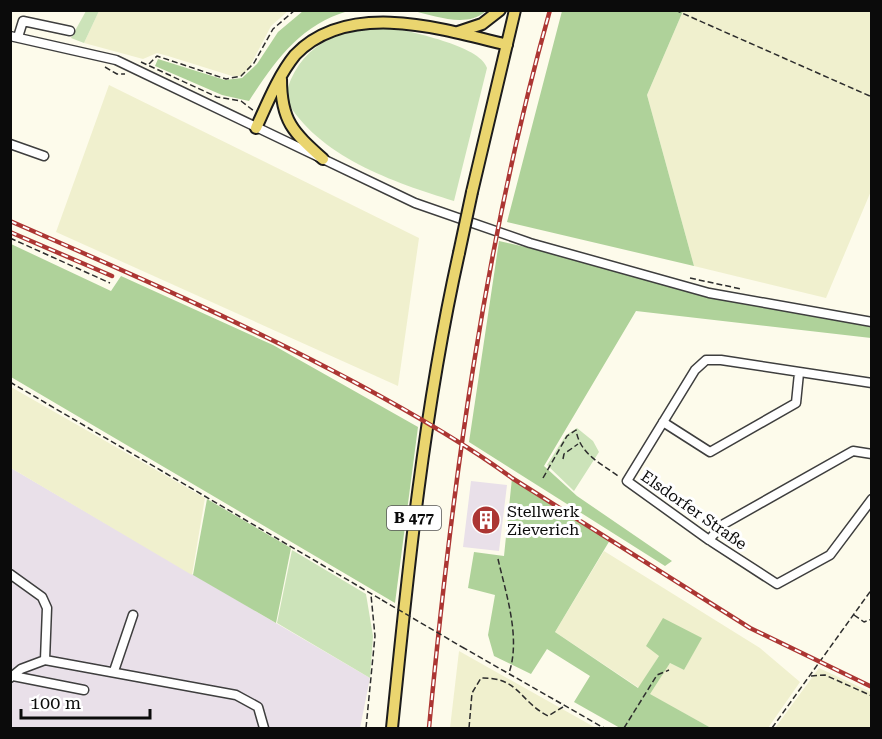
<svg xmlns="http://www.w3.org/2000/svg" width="882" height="739" font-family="'Roboto Serif',serif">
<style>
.industrial{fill:#e9e0e9}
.farmland{fill:#f0f0ce}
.green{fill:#cce3b9}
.forest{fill:#afd29a}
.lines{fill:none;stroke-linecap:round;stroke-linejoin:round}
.minor-casing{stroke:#3e3e3e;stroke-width:11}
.major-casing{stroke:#1c1c1c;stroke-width:14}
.path{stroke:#2d2d2d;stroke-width:1.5;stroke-dasharray:6 3;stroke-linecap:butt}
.minor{stroke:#fff;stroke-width:8}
.major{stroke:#ead56f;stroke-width:10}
.rail-casing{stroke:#ac3633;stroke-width:4.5}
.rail{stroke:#fff;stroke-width:2;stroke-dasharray:7;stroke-linecap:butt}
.major-bridge-casing{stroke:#1c1c1c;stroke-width:14;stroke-linecap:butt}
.path-bridge{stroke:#2d2d2d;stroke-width:1.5;stroke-dasharray:6 3;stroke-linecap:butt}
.major-bridge{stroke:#ead56f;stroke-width:10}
.labels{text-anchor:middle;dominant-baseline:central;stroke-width:6;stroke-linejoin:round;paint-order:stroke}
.shield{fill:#fff;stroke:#545454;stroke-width:1.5}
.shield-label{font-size:15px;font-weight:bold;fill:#0b0b0b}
.street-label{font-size:16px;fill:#0b0b0b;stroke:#fff}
.poi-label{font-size:16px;fill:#0b0b0b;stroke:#fff;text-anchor:start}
</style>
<rect width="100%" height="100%" fill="#fdfbeb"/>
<path class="industrial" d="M11 468 370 678 360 728H11Z
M471 481 507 485 499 551 463 547Z"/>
<path class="farmland" d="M99 11H288L271 26 248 70 241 76H232L168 56 157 53 143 59 84 43Z
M683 11H871V191L826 298 694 266 647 95Z
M109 85 419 238 398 386 56 232Z
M11 387 205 498 192 575 11 468Z
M604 551 760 648 800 682 768 728H711L649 694 670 663 684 670 701 638 659 656 639 688 555 632Z
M459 651 596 728H450Z
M819 668 871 692V728H775Z"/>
<path class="green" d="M86 11H99L84 43 71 38Z
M386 26C409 32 480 45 487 68L454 201C393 182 318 157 285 98 297 45 338 29 386 26Z
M577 428 593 441 599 452 574 491 547 465 566 435Z
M292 550 366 594 373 636 370 678 277 623Z"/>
<path class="forest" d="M303 11H348C300 25 275 61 249 101L222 95 155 66 158 59 225 80 242 78 257 64 278 32Z
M412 11H486C466 29 435 15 412 11Z
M562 11H683L647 95 694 266 507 222Z
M499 241 871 327V338L636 311 544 466 577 496 672 561 665 566 469 442Z
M11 244 111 291 121 276 273 345 418 427 395 603 11 377Z
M512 478 610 540 555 632 638 688 659 656 646 646 663 618 702 638 684 670 670 663 650 694 711 728H620L574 702 590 676 547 649 531 674 494 656 488 635 495 595 468 588 474 552 504 556Z
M207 499 291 548 276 623 193 575Z"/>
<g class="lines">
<g class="minor-casing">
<path id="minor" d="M10 36 116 60 415 203 530 243 709 293 872 322
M18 37 23 21 70 31
M10 144 44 156
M872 383 721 360H706L695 370 627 481 709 540 777 584 830 555 872 499
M663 422 710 452 796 403 799 373
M709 540 722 525 853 451 872 454
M10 574 42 597 47 608 45 660 21 669 10 678
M45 660 236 695 258 707 264 728
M114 671 133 615
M13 676 84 690"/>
</g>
<g class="major-casing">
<path id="major" d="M458 32 482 24 500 10
M281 79C281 121 293 132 323 159
M256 128C267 104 278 76 295 55 348 0 441 28 507 45
M472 192 515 10
M392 728C408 569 424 410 459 253"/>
</g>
<path class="path" d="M675 10 872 97
M141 62 217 97 241 101 254 111
M149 64 157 56 226 79 241 76 254 63 273 29 295 10
M105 67 117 74H125
M10 238 110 283
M690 278 741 289
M10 382 382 600
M563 459 564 454 578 444
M543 478 567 436 576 430C580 454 599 462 618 476
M498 559C506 594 521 638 509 673
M854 615 864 622 872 619
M462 647 604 728
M811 676 825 675 872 696
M366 728 375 636 371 595
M469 728 472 693 481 678C519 677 519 701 548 716L563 707
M624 728 657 675 669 670
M772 728 872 589"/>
<use href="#minor" class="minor"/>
<use href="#major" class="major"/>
<g class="rail-casing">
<path id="rail" d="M10 221C127 272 244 323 356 383 410 412 463 442 512 478L750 628 872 687
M10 232 112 276
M429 728C452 486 484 245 550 10"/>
</g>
<use href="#rail" class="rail"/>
<g class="major-bridge-casing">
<path id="major-bridge" d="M459 253 472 192"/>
</g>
<path class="path-bridge" d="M382 600 462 647"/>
<use href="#major-bridge" class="major-bridge"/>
</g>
<defs>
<g id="building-disc" transform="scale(1.5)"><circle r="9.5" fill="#ac3633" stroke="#fff"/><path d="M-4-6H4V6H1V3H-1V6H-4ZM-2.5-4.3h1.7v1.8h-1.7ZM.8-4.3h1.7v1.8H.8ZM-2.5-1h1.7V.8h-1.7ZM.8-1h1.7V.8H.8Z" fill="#fff"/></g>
</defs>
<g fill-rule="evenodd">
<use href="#building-disc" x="486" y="520"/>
</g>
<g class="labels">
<rect class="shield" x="387" y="506" width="54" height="24" rx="4.5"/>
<g class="shield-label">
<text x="414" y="518">B 477</text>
</g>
<g class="street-label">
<text transform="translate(694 510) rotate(35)">Elsdorfer Straße</text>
</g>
<g class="poi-label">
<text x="507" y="511">Stellwerk<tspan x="507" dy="18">Zieverich</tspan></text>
</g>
</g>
<rect width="882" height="739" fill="none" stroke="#0b0b0b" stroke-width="24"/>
<path d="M21 709v9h129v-9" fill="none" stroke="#0b0b0b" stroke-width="3"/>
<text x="30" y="709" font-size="18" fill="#0b0b0b" stroke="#ffffff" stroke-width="4.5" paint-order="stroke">100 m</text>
</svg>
